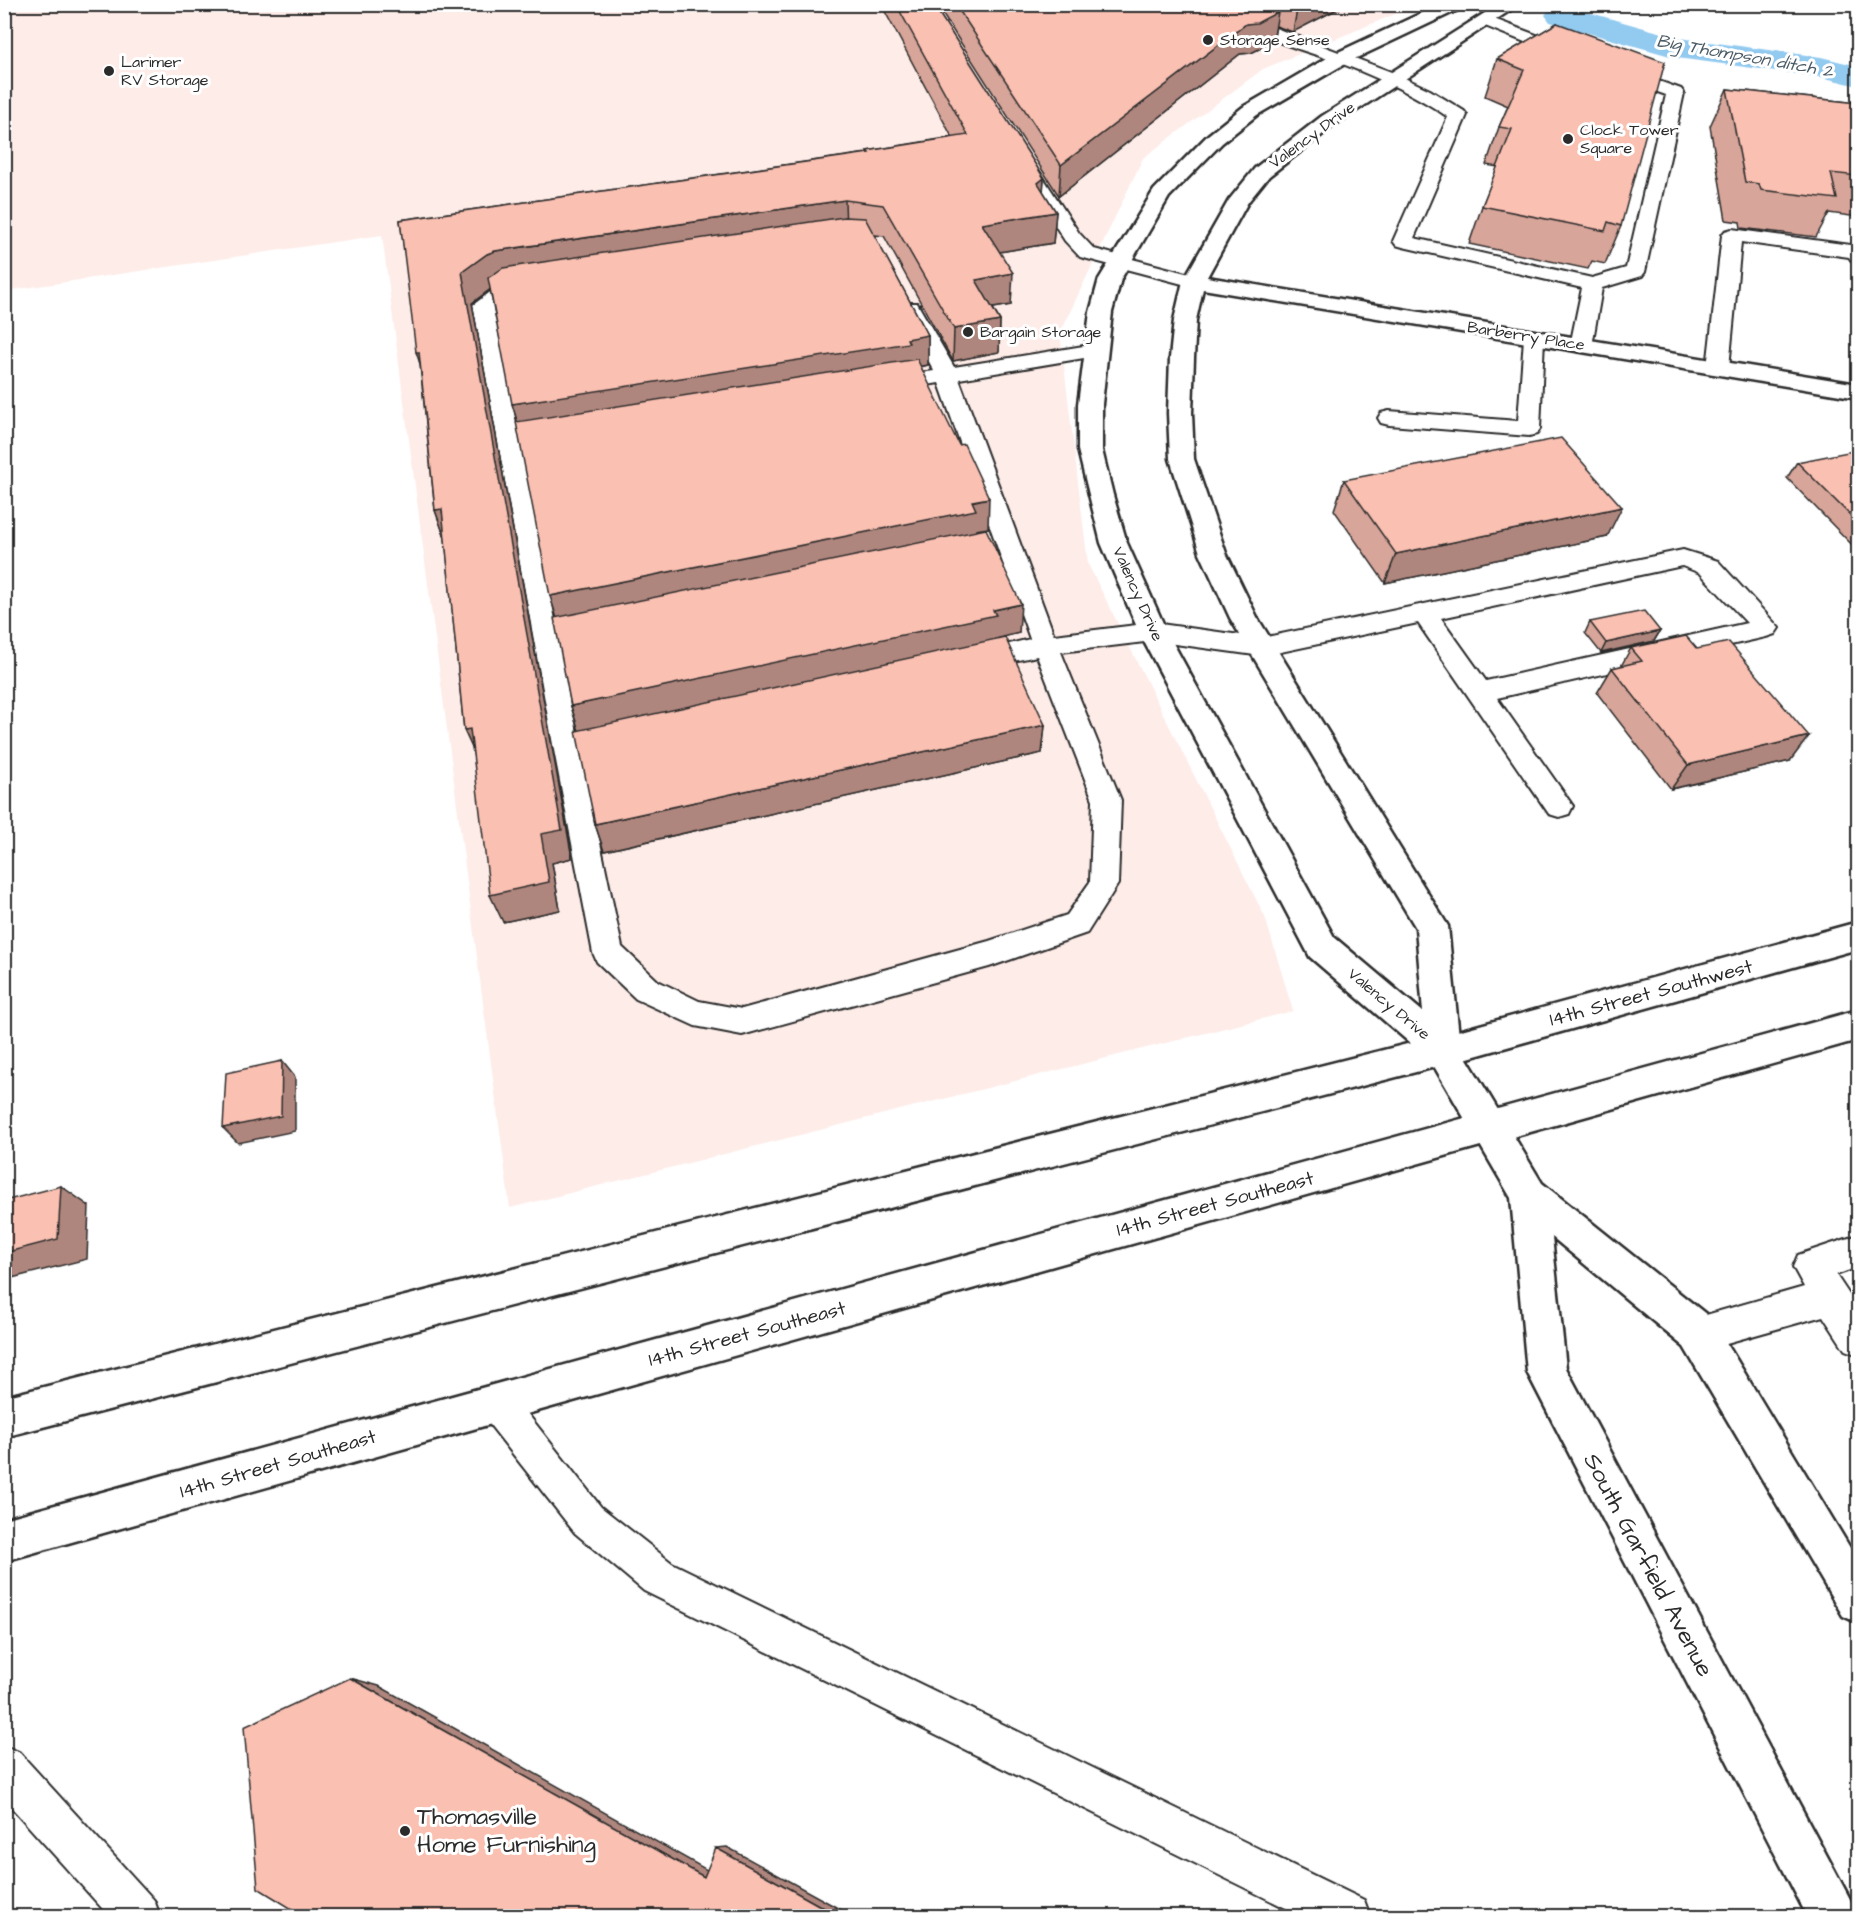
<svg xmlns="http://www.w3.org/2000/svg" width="1863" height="1921" font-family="'Architects Daughter',sans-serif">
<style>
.built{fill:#feece8}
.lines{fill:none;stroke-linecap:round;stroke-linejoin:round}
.canal{fill:#92caf0;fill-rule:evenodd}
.service-casing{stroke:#2b2b2b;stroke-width:4}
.minor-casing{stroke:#2b2b2b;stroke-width:5}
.secondary-casing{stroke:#2b2b2b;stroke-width:5}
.service{fill:#fff;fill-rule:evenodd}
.minor{fill:#fff;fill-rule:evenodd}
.secondary{fill:#fff;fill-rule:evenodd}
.wall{fill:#d7a599;stroke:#2b2b2b;stroke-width:1.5}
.shaded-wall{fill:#af867d;stroke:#2b2b2b;stroke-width:1.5}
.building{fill:#fac0b2;stroke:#2b2b2b;stroke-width:1.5}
.poi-dot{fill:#2b2b2b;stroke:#fff;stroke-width:2}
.labels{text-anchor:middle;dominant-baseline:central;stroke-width:6;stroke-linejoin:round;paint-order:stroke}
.far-poi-label{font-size:16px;fill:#2b2b2b;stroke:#fff;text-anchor:start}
.far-street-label{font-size:16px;fill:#2b2b2b;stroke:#fff}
.far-water-label{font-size:18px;font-style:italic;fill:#4a5b66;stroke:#fff}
.street-label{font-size:20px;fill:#2b2b2b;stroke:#fff}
.near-street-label{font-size:24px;fill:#2b2b2b;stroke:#fff}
.near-poi-label{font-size:24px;fill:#2b2b2b;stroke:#fff;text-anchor:start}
</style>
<rect width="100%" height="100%" fill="#fff"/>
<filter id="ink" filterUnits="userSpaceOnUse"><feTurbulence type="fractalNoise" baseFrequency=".0167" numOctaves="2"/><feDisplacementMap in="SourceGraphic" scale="12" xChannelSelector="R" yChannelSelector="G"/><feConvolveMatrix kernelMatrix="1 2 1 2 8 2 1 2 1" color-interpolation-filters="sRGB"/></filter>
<g filter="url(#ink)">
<path class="built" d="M4 5H1417L1263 69 1143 158 1060 333 1088 564 1265 917 1293 1011 510 1208 382 235 5 291Z"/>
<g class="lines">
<path class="canal" d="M1562 5 1680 38 1821 57 1858 66V86L1821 77 1677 58 1550 22 1545 15 1550 8Z"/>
<g class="service-casing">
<path id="service" d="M1215 4H1233L1260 22 1394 73 1430 90 1464 111 1467 115 1414 238 1592 278 1626 268 1666 95 1616 77 1613 73 1616 69 1622 68 1681 89 1684 93 1645 272 1642 276 1602 288 1592 346 1588 350 1581 352 1574 350 1570 346 1582 288 1403 247 1396 245 1393 241 1448 117C1416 95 1381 79 1345 65 1309 51 1239 35 1215 4Z
M1486 16 1574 49 1576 53 1568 58 1562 57 1480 24 1478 21Z
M1032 169 1039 171 1079 233 1094 249 1201 277 1204 281 1201 285 1194 287 1080 257 1065 241 1023 175 1025 171Z
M1732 229 1858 246V262L1851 260 1849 257 1741 242 1729 368 1726 373 1718 374 1710 373 1707 368 1722 235 1725 231Z
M530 281 537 283 540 287 537 291 510 296 494 307 519 437 561 430 569 432 572 437 569 442 522 450 578 738 618 729 627 732 631 739 627 746 582 757 622 947 658 981 699 1001 742 1009 989 941 1067 915 1090 882 1093 800 1037 656 972 670 963 667 959 661 963 655 1030 639 939 383 887 392 879 390 876 385 879 380 887 378 934 371 900 307 903 303H917L954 367 1096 344 1103 346 1107 350 1103 354 1096 356 959 379 1054 635 1153 623 1262 638 1683 550 1718 561 1779 628 1775 634 1766 637 1497 698 1573 806 1569 814 1559 817 1549 814 1418 623 1262 656 1153 641 1061 652 1121 800 1118 884 1087 933 989 967 742 1035 695 1026 636 999 597 962 593 953 554 750 473 305 497 287ZM1682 566 1700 573 1747 623 1486 681 1441 618Z
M1534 332 1541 334 1544 338 1540 429 1537 434 1529 436 1389 425 1381 423 1378 418 1381 413 1389 411 1518 421 1524 338 1527 334Z
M1858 1235V1267L1836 1275 1858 1308V1355L1845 1350 1823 1316 1698 1351 1685 1345 1680 1333 1685 1321 1804 1287 1793 1267 1798 1255Z
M496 1385 509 1390 601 1507 672 1563 1364 1900 1370 1916H1302L644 1591 575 1533 483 1416 478 1403 483 1390Z
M4 1746 19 1752 154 1900 160 1916H109L4 1799Z"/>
</g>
<g class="minor-casing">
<path id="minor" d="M1441 4H1464L1462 8 1348 62 1257 115 1222 143 1169 197 1121 279 1112 312 1102 404V450L1113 495 1127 543 1167 632 1334 937 1423 1012 1416 928 1230 618 1200 553 1170 459 1168 413 1170 358 1174 320 1183 281 1229 200 1255 168 1322 116 1499 4H1520L1336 124 1269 176 1248 202 1207 277 1858 384V398L1203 289 1196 320 1194 358 1192 413 1194 459 1226 553 1257 617 1448 926 1460 1047 1542 1183 1712 1319 1858 1561V1623L1843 1616 1684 1347 1552 1237 1566 1368 1850 1899 1857 1916H1807L1527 1372 1511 1198 1431 1061 1310 957 1139 632 1101 543 1078 450V404L1090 312 1099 279 1154 190 1208 135 1243 107 1334 54Z"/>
</g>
<g class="secondary-casing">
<path id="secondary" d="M1858 922V949L1443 1065 4 1437V1397L1443 1035Z
M1858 1010V1040L4 1561V1519Z"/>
</g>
<use href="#service" class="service"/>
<use href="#minor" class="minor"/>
<use href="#secondary" class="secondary"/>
</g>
<path class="wall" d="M881 4H933L1044 178 1043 191 1056 212 1053 243 999 252 1011 305 993 308 1000 321 999 352 953 361 884 236 874 235 928 335V365L921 367 988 528 976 531 1019 633 994 639 1045 725 1042 753 604 851 595 824 578 730 571 706 556 617 490 289 472 303 572 858 552 863 560 910 503 922 472 747 464 730 445 537 435 510 420 365 400 220 867 153V151L952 137Z
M936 4H1347L1293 32 1276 26 1273 42 1251 53 1240 54 1059 196Z
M1557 23 1621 226 1605 264 1592 261 1588 269 1469 244 1482 206 1498 167 1486 165 1499 127 1508 106 1485 96 1497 59Z
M1727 89 1858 103V217L1829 213 1816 237 1741 228 1740 222 1726 220 1710 126Z
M1858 457V551L1787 478 1797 462Z
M1344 480 1607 537 1385 583 1334 510Z
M1590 622 1660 631 1654 641 1601 653 1585 633Z
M1631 648 1790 761 1671 789 1597 693 1612 668 1621 666Z"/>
<path class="shaded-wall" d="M1298 4H1347L1293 32Z
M1278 12 1273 42 1251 53 1240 54 1059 196 1061 165 1246 24Z
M1044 178 1042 209 1038 183Z
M845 200 846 231 496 285 472 303 572 858 552 863 560 910 503 922 490 895 541 834 462 272 487 254 495 251Z
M1056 212 1053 243 981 255 982 224Z
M1013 273 1011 305 975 311 976 280Z
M1000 321 999 352 953 361 954 329Z
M928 335V365L521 434 512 404Z
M416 352H419L427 384Z
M989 498 988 528 976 530 975 540 559 625 550 596Z
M1622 507 1607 537 1385 583 1396 554Z
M442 509 446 541 435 510Z
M1021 604 1019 633 995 639 994 644 580 734 571 706Z
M1660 631 1654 641 1601 653 1606 643Z
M1045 725 1042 753 604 851 595 824Z
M470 729 477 759 464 730Z
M1809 736 1790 761 1671 789 1688 765Z
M282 1061 295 1077V1131L238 1143 223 1128Z
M61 1186 89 1206 87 1259 4 1280V1253Z
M350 1678 379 1686 716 1875 704 1877Z
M727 1847 854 1917H840L716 1848Z"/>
<path class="building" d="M896 4H933L1044 178 1038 183 1056 212 982 224 1013 273 976 280 1000 321 954 329 883 205 845 200 495 251 487 254 462 272 562 830 541 834 549 882 490 895 470 729 464 730 442 509 435 510 419 352H416L400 220 869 153 867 151 968 135Z
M955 4H1261L1278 12 1257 23 1246 24 1061 165Z
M1557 23 1665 62 1621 226 1608 222 1605 231 1482 206 1512 129 1499 127 1524 70 1497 59Z
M1727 89 1858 103V176L1831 173 1837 199 1761 190 1759 184 1745 182Z
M844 217 865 218 928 335 907 339 909 343 512 404 488 278 503 268Z
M917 359 959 445 964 444 989 498 972 501 976 510 550 596 516 422Z
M1561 438 1622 507 1396 554 1344 480Z
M1853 451 1858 457V523L1797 462Z
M986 529 1021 604 993 610 996 615 571 706 554 618Z
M1644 611 1660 631 1606 643 1590 622Z
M1686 636 1697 649 1729 642 1809 736 1688 765 1612 668 1642 661 1631 648Z
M1005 637 1045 725 595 824 576 731Z
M282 1061 281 1116 223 1128 226 1073Z
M61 1186 58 1239 4 1253V1201Z
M350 1678 704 1877 716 1848 840 1917H305L258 1888 244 1727Z"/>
</g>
<g class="poi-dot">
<circle cx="1208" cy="40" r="6"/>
<circle cx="109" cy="71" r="6"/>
<circle cx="1568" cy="139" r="6"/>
<circle cx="968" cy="332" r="6"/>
<circle cx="405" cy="1831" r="6"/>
</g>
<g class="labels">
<g class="far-poi-label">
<text x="1220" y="40">Storage Sense</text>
<text x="121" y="62">Larimer<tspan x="121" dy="18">RV Storage</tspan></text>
<text x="1580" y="130">Clock Tower<tspan x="1580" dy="18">Square</tspan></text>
<text x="980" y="332">Bargain Storage</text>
</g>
<g class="far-street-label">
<text transform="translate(1312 135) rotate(-36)">Valency Drive</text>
<text transform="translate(1526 336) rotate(9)">Barberry Place</text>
<text transform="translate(1138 594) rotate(66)">Valency Drive</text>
<text transform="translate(1389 1004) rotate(40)">Valency Drive</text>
</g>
<g class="far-water-label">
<text transform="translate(1745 56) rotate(10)">Big Thompson ditch 2</text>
</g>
<g class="street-label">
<text transform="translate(1651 993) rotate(-15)">14th Street Southwest</text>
<text transform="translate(1215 1204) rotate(-15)">14th Street Southeast</text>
<text transform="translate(747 1334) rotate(-15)">14th Street Southeast</text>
<text transform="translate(278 1464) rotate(-16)">14th Street Southeast</text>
</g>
<g class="near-street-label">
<text transform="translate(1648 1565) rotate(62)">South Garfield Avenue</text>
</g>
<g class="near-poi-label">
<text x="417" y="1817">Thomasville<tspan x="417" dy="28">Home Furnishing</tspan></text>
</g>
</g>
<rect width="1863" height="1921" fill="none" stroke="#fff" stroke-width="24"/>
<rect x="12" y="12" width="1839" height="1897" fill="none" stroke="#2b2b2b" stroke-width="2" filter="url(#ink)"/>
</svg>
